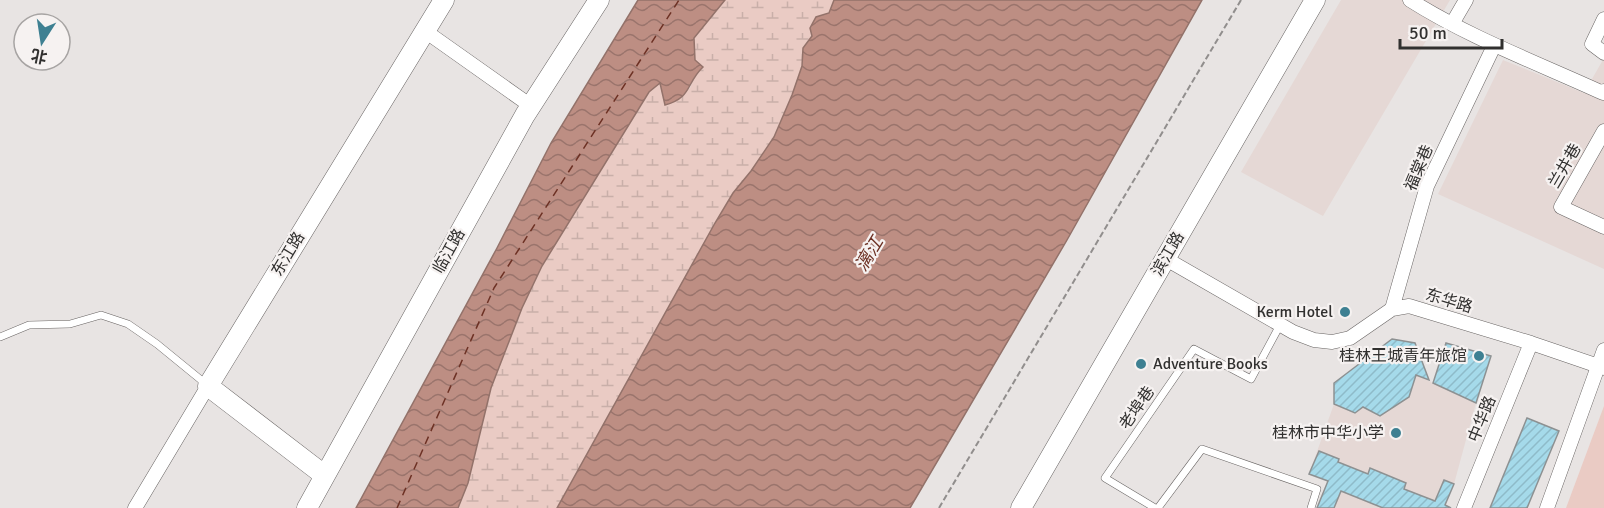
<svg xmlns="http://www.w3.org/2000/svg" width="1604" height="508" font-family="Signika,'Noto Sans SC',sans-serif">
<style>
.built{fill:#e5d8d5}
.wetland{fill:url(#wetland-marsh)}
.park{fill:#eacbc4}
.water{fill:url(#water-waves);stroke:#93726a;stroke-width:1.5}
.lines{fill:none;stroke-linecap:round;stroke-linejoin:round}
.ferry{stroke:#6d3124;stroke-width:1.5;stroke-dasharray:8 6;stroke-linecap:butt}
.building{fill:url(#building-hatch);stroke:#8d9192;stroke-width:1.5}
.lane-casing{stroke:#686463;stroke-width:8}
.street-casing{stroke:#686463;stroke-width:15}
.secondary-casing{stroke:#686463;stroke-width:21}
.path{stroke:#918e8d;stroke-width:2;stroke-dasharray:6 3;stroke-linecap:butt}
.lane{stroke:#fff;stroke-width:7}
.street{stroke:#fff;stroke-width:14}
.secondary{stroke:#fff;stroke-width:20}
.poi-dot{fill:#3e8092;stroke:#f6f2f1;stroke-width:2}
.labels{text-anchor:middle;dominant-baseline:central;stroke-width:4.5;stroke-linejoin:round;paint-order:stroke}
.street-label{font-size:16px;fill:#31302f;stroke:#f6f2f1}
.poi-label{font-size:16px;fill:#31302f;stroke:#f6f2f1;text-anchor:end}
.water-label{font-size:18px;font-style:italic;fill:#6d3124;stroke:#f6f2f1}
</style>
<defs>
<pattern id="wetland-marsh" width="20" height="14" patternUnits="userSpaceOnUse" patternTransform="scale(1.5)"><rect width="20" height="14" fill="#eacbc4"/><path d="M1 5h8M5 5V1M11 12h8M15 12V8" fill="none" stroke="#c9afa9"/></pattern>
<pattern id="water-waves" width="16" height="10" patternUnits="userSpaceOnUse" patternTransform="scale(1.5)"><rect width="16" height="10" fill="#bd8e83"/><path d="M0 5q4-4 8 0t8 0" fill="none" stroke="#9a746c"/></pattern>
<pattern id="building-hatch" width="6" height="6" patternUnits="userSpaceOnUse" patternTransform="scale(1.5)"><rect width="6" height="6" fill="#a5daea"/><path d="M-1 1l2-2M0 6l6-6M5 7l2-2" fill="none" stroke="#8ebbc9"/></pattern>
</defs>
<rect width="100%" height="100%" fill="#e8e4e3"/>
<path class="built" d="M1341 0H1450L1323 216 1241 172Z
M1604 58V269L1438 194 1503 60 1584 93Z
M1416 375 1476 403 1454 484 1445 505 1438 508H1317L1328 481 1309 474 1334 404 1355 413 1363 407 1380 415 1409 397Z"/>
<path class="wetland" d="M725 0H834L829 13 816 17 812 36 803 48 802 66 792 95 774 137 751 171 733 193 715 223 557 508H458L468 483 491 388 522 308 542 266 649 92 660 82 665 105 690 88 695 75 694 38Z"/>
<path class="park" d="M1604 406V508H1566Z"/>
<path class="water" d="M638 0H725L694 38 695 60 703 67C686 83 692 98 665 105L660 83 649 92 542 266 522 308 491 388 468 483 458 508H356L497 248 551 143Z
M834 0H1202L1067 240 910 508H557L715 223 733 193 751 171 774 137 792 95 802 66 803 48 812 36 810 28 816 17 829 13Z"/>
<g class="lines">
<path class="ferry" d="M397 508 494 288 679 0"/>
</g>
<path class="building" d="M1392 339 1415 343 1429 380 1416 375 1409 397 1380 416 1363 407 1355 413 1334 404V383Z
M1446 343 1491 356 1476 403 1433 383Z
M1527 418 1559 431 1527 508H1490Z
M1319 451 1339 459 1338 462 1368 474 1370 468 1406 483 1404 489 1435 501 1444 480 1454 484 1445 505 1451 508H1383L1341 491 1334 508H1317L1328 481 1309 474Z"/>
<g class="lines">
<g class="lane-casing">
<path id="lane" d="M0 337 29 325 70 324 101 315 128 324 157 344 206 384
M1155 508 1105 478 1194 349 1251 379 1280 325
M1158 508 1202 449 1317 489 1311 508"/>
</g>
<g class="street-casing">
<path id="street" d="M1410 0C1468 37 1540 64 1603 93L1604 91
M1604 19 1592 44 1604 53
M1452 24 1466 0
M425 31 531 106
M1604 131 1561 207 1604 227
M1166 259 1293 332 1314 340 1332 342 1350 338 1392 309 1409 306 1531 343 1604 368
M1392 309 1427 186 1493 48
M135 508 208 386
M1464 508 1531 343
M1547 508 1604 350"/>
</g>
<g class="secondary-casing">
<path id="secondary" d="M324 475 208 386 444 0
M307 508 525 115 599 0
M1021 508 1315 0"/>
</g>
<path class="path" d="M939 508 1241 0"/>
<use href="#lane" class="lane"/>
<use href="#street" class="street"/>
<use href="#secondary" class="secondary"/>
</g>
<g class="poi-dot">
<circle cx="1345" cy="312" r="6"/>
<circle cx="1479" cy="356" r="6"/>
<circle cx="1141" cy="364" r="6"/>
<circle cx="1396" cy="433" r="6"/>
</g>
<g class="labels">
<g class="street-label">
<text transform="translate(1565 166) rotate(-60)">兰井巷</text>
<text transform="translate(1419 168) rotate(-67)">福棠巷</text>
<text transform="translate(449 251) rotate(-61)">临江路</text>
<text transform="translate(288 254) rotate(-59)">东江路</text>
<text transform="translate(1168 254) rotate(-60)">滨江路</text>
<text transform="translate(1449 301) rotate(17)">东华路</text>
<text transform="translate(1137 408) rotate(-55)">老埠巷</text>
<text transform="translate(1482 419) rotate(-68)">中华路</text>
</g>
<g class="poi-label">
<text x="1333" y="312">Kerm Hotel</text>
<text x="1467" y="356">桂林王城青年旅馆</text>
<text x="1153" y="364" text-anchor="start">Adventure Books</text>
<text x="1384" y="433">桂林市中华小学</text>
</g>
<g class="water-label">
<text transform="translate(869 254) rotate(-59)">漓江</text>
</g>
</g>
<g transform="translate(42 42) rotate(192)"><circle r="28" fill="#f6f2f1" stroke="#a7a4a3" stroke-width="1.5"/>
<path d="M0-4.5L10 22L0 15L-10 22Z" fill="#3e8092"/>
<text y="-9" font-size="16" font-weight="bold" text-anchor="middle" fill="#31302f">北</text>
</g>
<path d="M1400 39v9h102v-9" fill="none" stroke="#31302f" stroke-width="3"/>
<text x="1409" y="39" font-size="18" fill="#31302f" stroke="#f6f2f1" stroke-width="4.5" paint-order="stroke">50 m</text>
</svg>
